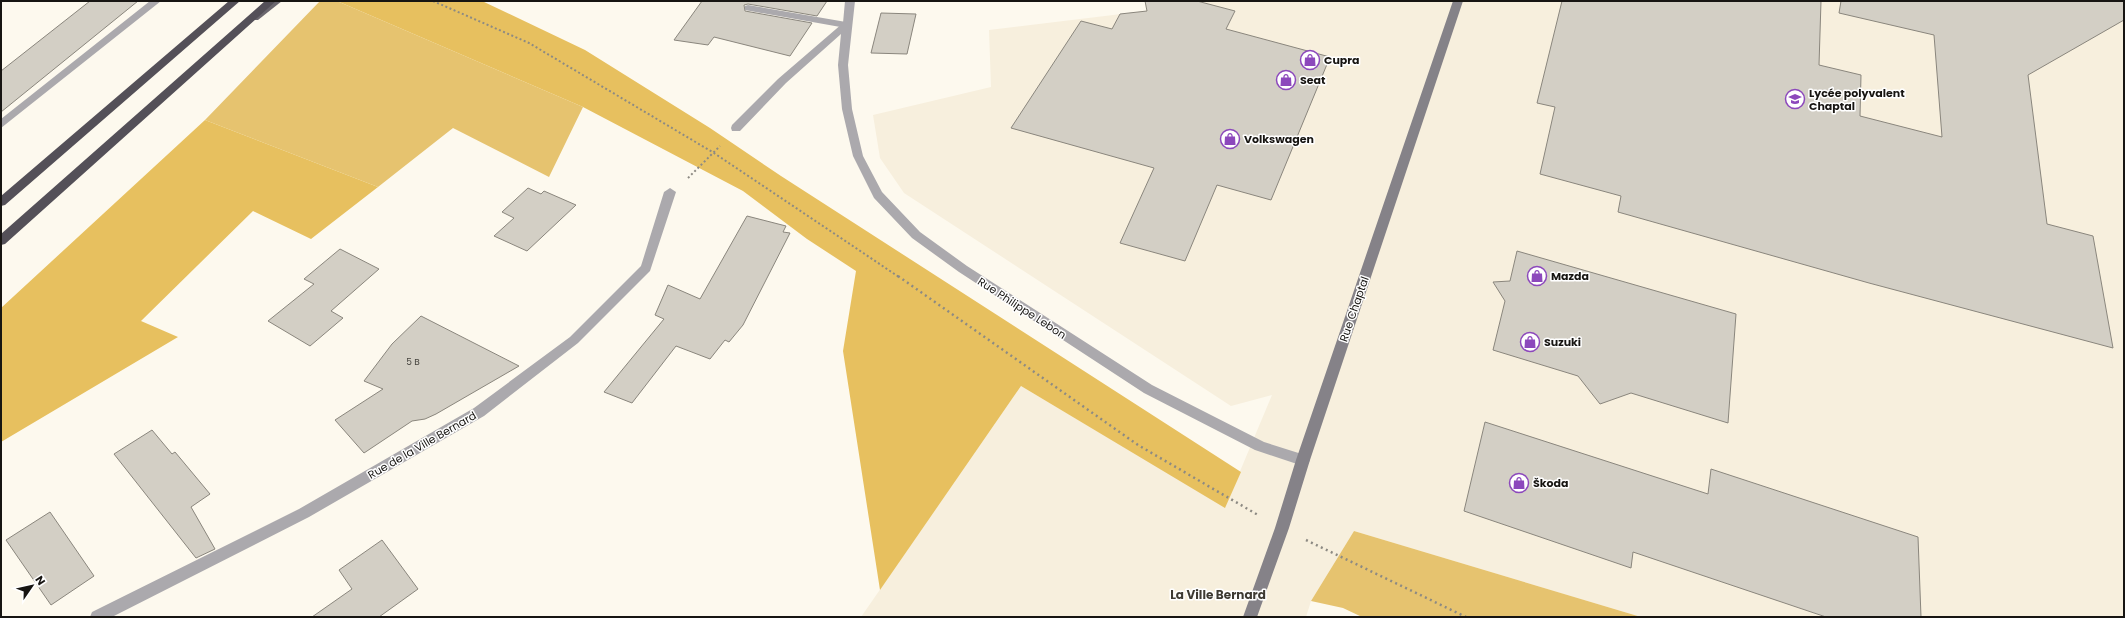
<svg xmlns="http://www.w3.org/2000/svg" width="2125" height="618" font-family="Poppins,sans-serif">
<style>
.built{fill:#f7efdd}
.green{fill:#e6c36f}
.forest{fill:#e7c05f}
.building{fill:#d3cfc5;stroke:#8a867d}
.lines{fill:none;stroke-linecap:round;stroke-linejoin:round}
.path-far1{stroke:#8d8a83;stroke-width:2;stroke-dasharray:2 2.5;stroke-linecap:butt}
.path{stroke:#8d8a83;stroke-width:2.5;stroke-dasharray:2 3.5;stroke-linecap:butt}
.lane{fill:#aba9ad;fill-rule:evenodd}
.street{fill:#aba9ad;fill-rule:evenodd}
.secondary{fill:#858288;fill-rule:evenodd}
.primary{fill:#6b676e;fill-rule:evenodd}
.highway{fill:#545058;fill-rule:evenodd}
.labels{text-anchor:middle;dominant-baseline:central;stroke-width:3;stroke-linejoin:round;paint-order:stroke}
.number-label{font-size:9px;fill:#46443f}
.poi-label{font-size:11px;font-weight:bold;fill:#171512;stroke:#fff;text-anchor:start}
.street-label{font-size:11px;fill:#171512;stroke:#fff}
.neighbourhood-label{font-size:12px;font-weight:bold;fill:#3e3a32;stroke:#fff}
</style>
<rect width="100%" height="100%" fill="#fdf9ee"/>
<path class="built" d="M1145 1H2124V617H1641L1354 531 1311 601 1306 617H861L1021 386 1225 507 1272 395 1231 406 904 193 880 158 873 115 991 87 989 30 1146 11Z"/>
<path class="green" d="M320 1H337L583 107 549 177 453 128 378 187 205 120Z
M1354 531 1641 617H1362L1343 608 1311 601Z"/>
<path class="forest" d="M337 1H482L585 50 710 128 781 176 1241 472 1225 508 1021 386 880 590 843 351 856 271 807 239 743 191 583 107Z
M205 120 378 187 311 239 253 211 141 321 178 337 1 442V308Z"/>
<path class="building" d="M90 1H138L1 112V71Z
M702 1H827L817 16 748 4 744 5 745 11 812 23 790 56 714 37 708 45 674 40Z
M1145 1H1197L1235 11 1226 29 1330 57 1271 200 1217 185 1185 261 1120 243 1154 168 1011 128 1081 21 1112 29 1120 14 1147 11Z
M1562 1H1821L1819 65 1861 75 1860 116 1942 137 1934 35 1839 13 1841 1H2124V20L2028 75 2047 224 2093 236 2113 348 1869 283 1618 212 1621 196 1540 174 1555 107 1537 103Z
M881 13 916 14 907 54 871 53Z
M528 188 541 194 544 191 576 205 527 251 494 236 514 218 502 212Z
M747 216 786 226 783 232 790 233 743 325 729 342 725 340 710 359 676 346 632 403 604 392 664 319 655 315 668 285 700 299Z
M340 249 379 269 331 311 343 318 310 346 268 321 314 284 304 279Z
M1517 251 1736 314 1728 423 1631 393 1600 404 1578 376 1493 350 1505 301 1493 282 1510 281Z
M421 316 519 366 436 414 425 419 412 421 364 453 335 420 383 389 364 381 392 344Z
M1485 422 1708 494 1711 469 1918 537 1921 617H1826L1633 552 1631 568 1464 511Z
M152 430 172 454 175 452 210 494 191 507 215 549 196 558 114 454Z
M50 512 94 576 51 605 6 540Z
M382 540 418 589 379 617H312L352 589 339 570Z"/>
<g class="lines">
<path class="path-far1" d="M433 1 529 43 714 153 899 277
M688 178 720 146"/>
<path class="path" d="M898 276 1138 445 1258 515
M1306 540 1466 617"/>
<path class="lane" d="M150 1H161L1 128V119Z
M748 5 846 22 851 25 846 28 745 10V6Z"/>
<path class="street" d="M845 1H855L848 65 852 109 863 156 882 192 920 232 967 266 1152 385 1264 442 1308 456 1310 460 1308 464 1303 466 1255 450 1144 393 959 272 912 238 874 198 853 156 842 109 838 65 841 34 786 83 740 131H732L731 128 732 125 778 79 843 23Z
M670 188 676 192 650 271 578 343 484 416 309 517 112 617H90L92 612 299 509 474 408 570 337 641 266 664 192Z"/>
<path class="secondary" d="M1453 1H1463L1310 460 1289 528 1257 617H1243L1275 528 1296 460Z"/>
<path class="primary" d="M271 1H282L258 20H252V16Z"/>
<path class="highway" d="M229 1H240L5 205 1 206V196Z
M265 1H276L5 244 1 245V234Z"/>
</g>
<defs>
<g id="shop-ring" transform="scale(1)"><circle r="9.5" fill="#fff" stroke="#8c48bc" stroke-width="1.5"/><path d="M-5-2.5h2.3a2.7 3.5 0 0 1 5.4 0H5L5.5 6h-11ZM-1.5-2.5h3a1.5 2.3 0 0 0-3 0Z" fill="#8c48bc"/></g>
<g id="school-ring" transform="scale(1)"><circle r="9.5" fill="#fff" stroke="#8c48bc" stroke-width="1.5"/><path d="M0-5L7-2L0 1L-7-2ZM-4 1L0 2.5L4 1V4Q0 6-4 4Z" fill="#8c48bc"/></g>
</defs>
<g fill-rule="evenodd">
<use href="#shop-ring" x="1310" y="60"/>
<use href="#shop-ring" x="1286" y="80"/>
<use href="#school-ring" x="1795" y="99"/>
<use href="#shop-ring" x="1230" y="139"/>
<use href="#shop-ring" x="1537" y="276"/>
<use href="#shop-ring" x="1530" y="342"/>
<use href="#shop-ring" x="1519" y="483"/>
</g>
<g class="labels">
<g class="number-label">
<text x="413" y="362">5 B</text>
</g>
<g class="poi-label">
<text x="1324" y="60">Cupra</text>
<text x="1300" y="80">Seat</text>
<text x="1809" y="93">Lycée polyvalent<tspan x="1809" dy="13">Chaptal</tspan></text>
<text x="1244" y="139">Volkswagen</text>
<text x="1551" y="276">Mazda</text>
<text x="1544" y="342">Suzuki</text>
<text x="1533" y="483">Škoda</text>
</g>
<g class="street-label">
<text transform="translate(1022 308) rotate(33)">Rue Philippe Lebon</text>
<text transform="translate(1354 309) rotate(-71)">Rue Chaptal</text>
<text transform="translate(422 445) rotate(-30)">Rue de la Ville Bernard</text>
</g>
<g class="neighbourhood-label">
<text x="1218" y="594">La Ville Bernard</text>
</g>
</g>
<rect width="2125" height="618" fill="none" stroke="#171512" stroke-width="4"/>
<g transform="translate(32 586) rotate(56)" stroke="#ffffff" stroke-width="3" paint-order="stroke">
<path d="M0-3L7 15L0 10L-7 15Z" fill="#171512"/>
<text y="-6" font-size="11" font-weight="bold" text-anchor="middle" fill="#171512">N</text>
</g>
</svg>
